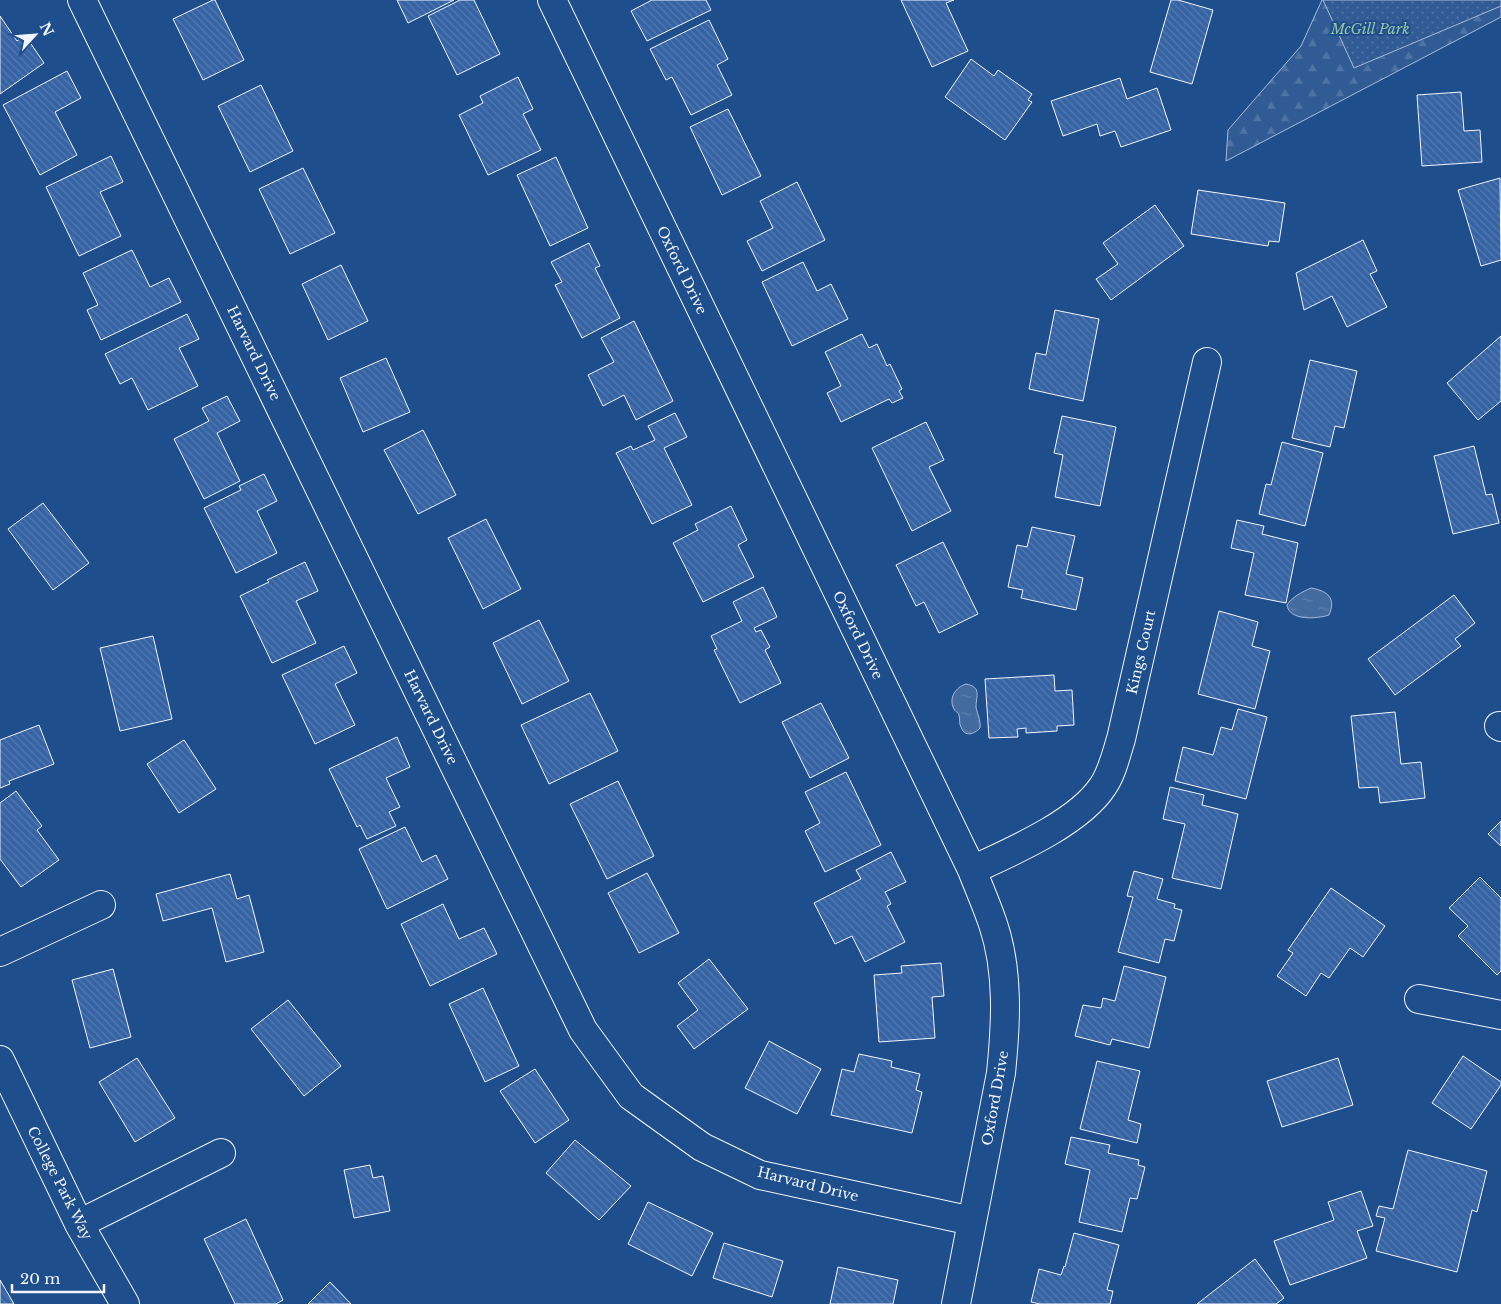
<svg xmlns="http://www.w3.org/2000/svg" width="1501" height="1304" font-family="'Libre Baskerville',serif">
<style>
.forest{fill:url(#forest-firs);stroke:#a8bbd7}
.park{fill:url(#park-dots);stroke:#a8bbd7}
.water{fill:url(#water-ripples);stroke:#a8bbd7}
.building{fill:url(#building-back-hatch);stroke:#f2f6ff}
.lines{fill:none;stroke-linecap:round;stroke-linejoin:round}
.minor-casing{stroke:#f2f6ff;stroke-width:30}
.minor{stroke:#1f4e8c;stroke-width:28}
.labels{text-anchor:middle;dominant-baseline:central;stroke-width:4;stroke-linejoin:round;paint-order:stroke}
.park-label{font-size:14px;font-style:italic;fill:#97c8a6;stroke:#1f4e8c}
.street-label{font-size:14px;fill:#f2f6ff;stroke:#1f4e8c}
</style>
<defs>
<pattern id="forest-firs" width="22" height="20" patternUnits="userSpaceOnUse" patternTransform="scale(1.25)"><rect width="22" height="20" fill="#305b95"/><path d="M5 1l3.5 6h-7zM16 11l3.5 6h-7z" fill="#4e73a5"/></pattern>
<pattern id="park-dots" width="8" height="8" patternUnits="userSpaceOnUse" patternTransform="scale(1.25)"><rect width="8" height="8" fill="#305b95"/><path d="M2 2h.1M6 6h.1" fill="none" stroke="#4e73a5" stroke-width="1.8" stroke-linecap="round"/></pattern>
<pattern id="water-ripples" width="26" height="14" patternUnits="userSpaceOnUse" patternTransform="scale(1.25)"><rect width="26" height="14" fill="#446ba0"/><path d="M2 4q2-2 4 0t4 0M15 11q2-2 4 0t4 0" fill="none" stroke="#5f81ae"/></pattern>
<pattern id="building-back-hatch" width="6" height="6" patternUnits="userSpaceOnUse" patternTransform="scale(1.25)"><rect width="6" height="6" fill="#3563a3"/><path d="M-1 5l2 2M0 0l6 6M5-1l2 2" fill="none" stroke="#537ab1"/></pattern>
</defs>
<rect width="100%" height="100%" fill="#1f4e8c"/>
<path class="forest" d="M1322 0H1501V17L1226 161 1228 130 1301 46Z"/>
<path class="park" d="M1323 0H1501V6L1354 68Z"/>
<path class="water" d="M1311 588C1329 591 1336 599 1329 615 1317 619 1289 621 1287 605 1292 597 1302 592 1311 588Z
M966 684C982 687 976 696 976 707 977 714 981 720 980 728 974 734 965 738 961 727 959 724 960 719 959 715 957 710 957 714 954 709 948 698 956 687 966 684Z"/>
<path class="building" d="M213 0H215L244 60 203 80 173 19Z
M397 0H454L408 23Z
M460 0H474L500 54 457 75 428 16Z
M652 0H706L711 10 647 41 631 11Z
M901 0H954L946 3 968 51 932 67Z
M1171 0H1178L1213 10 1192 84 1150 72Z
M0 16 17 41 25 35 44 63 0 94Z
M709 20 728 59 717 65 732 95 691 115 672 77 666 80 650 49Z
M971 59 994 76 998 70 1032 94 1028 100 1032 102 1005 140 945 97Z
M67 71 81 98 55 112 77 155 40 175 3 105Z
M518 77 533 109 523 114 541 150 488 175 459 115 483 103 480 96Z
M1120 78 1127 99 1157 88 1171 130 1121 147 1115 131 1100 136 1097 124 1063 136 1051 101Z
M261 85 293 151 250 172 218 106Z
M1461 92 1464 131 1480 130 1482 162 1422 166 1417 95Z
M728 109 761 176 722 195 690 127Z
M111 156 123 182 100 192 121 236 79 256 46 187Z
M556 157 588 228 550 246 517 175Z
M303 168 335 233 290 254 259 189Z
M1500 178 1501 260 1481 266 1458 190Z
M797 182 825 240 762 271 747 241 773 228 760 201Z
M1198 190 1285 203 1279 242 1269 241 1268 246 1191 234Z
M1155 205 1184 246 1111 300 1096 279 1118 264 1103 243Z
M1363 240 1377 271 1370 274 1387 307 1347 327 1332 296 1304 310 1296 273Z
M589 243 600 266 595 268 620 318 582 338 555 285 562 282 551 262Z
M132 250 150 287 169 278 181 302 101 340 87 310 98 305 83 273Z
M803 262 817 291 831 284 848 319 792 346 762 282Z
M341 265 368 321 328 340 302 284Z
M1055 310 1099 319 1083 401 1029 389 1036 353 1046 355Z
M187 314 199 339 179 348 198 386 148 410 132 378 120 384 105 354Z
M634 321 673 401 636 420 624 395 603 406 588 375 614 362 601 338Z
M862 334 869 348 877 344 887 366 890 364 902 389 899 391 903 398 892 403 889 399 841 422 827 393 841 386 825 352Z
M1501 336V401L1478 420 1447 383Z
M386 358 410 412 363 432 340 378Z
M1310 360 1357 371 1344 428 1335 426 1330 447 1292 438Z
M227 396 240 421 217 433 240 481 204 499 174 439 209 421 202 408Z
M675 413 687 437 664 448 692 505 652 524 616 453 631 446 633 450 655 440 648 426Z
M1062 416 1116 427 1100 506 1055 497 1063 455 1054 453Z
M926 422 944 460 929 467 951 511 912 531 872 448Z
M423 430 456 495 418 514 384 450Z
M1282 442 1323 453 1305 526 1259 514 1266 484 1271 485Z
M1474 446 1486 495 1492 494 1499 523 1453 534 1434 456Z
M264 474 277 501 257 511 277 553 236 573 204 508 241 490 239 486Z
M43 503 89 563 53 590 8 529Z
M731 506 747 540 738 545 754 577 703 602 673 543 698 530 695 524Z
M486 519 521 589 483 609 448 538Z
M1237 520 1264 526 1262 534 1298 543 1286 603 1245 595 1254 553 1231 548Z
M1032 527 1075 536 1066 574 1083 578 1076 610 1021 598 1023 590 1008 587 1017 545 1027 547Z
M943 542 978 614 939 633 924 602 916 606 896 565Z
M305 562 318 591 296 601 316 643 272 663 240 596 269 582 267 580Z
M763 587 777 617 754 628 756 632 761 630 770 647 765 650 781 683 740 703 714 650 717 649 711 636 742 621 733 602Z
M1454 595 1475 623 1455 639 1461 646 1395 695 1368 659Z
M1219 611 1258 622 1252 646 1270 651 1255 709 1198 694Z
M539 620 569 681 522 704 493 643Z
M153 636 172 719 120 731 100 648Z
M344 646 357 673 335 684 355 725 315 744 282 675Z
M1054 675 1055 691 1072 690 1074 725 1057 726V731L1026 733V728L1017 729 1018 737 989 738 985 679Z
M590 693 618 751 549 784 521 725Z
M821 703 849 758 810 778 782 722Z
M1238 709 1267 717 1246 799 1175 781 1183 747 1213 755 1221 727 1232 730Z
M1395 712 1401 764 1421 762 1425 798 1380 803 1378 787 1359 788 1351 716Z
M39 725 54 764 9 781 10 784 0 788V740Z
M397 737 410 767 386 778 400 807 389 812 396 826 367 839 360 825 357 827 329 769Z
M184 740 216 789 179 813 147 764Z
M846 772 881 845 825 872 805 831 820 823 805 792Z
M618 781 654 856 607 879 570 804Z
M1170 787 1204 795 1202 805 1238 814 1221 889 1172 878 1185 824 1163 819Z
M16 791 42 826 37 830 59 860 21 887 0 859V803Z
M1501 821V846L1488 834Z
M405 827 422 862 436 855 448 879 387 909 359 849Z
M891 852 906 882 885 892 891 904 887 906 905 942 865 962 852 936 835 944 814 903 861 879 856 870Z
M1134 871 1163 879 1157 899 1175 904 1174 908 1182 910 1174 941 1165 939 1159 963 1118 952 1133 897 1127 896Z
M647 873 679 933 639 953 608 893Z
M230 874 237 899 249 895 264 952 226 962 212 908 163 921 156 894Z
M1480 877 1501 898V971L1497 975 1458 936 1468 926 1449 908Z
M1331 888 1385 926 1363 957 1350 948 1329 978 1321 973 1306 996 1277 976 1293 953 1288 950Z
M443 904 459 939 484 928 497 954 430 986 401 924Z
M709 959 748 1009 694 1049 677 1026 698 1010 678 983Z
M941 963 944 996 932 997 935 1038 879 1042 874 975 902 973 901 966Z
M1124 966 1166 977 1149 1048 1112 1039 1110 1045 1075 1036 1083 1005 1101 1008 1103 998 1115 1001Z
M113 969 131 1037 90 1048 72 980Z
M483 988 519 1066 485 1082 449 1004Z
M288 1000 341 1066 304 1096 251 1029Z
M769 1041 821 1069 797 1114 745 1088Z
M859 1054 892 1061 891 1067 920 1074 916 1090 922 1092 912 1133 831 1115 842 1069 854 1072Z
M1463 1056 1501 1082V1085L1471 1129 1432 1103Z
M137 1058 175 1118 135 1142 99 1082Z
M1338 1058 1353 1105 1282 1127 1267 1081Z
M1097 1061 1140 1071 1128 1120 1141 1124 1137 1143 1080 1129Z
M535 1069 569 1120 535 1143 500 1091Z
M1071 1137 1110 1145 1108 1153 1139 1160 1138 1165 1145 1167 1137 1199 1130 1198 1122 1232 1079 1222 1090 1170 1065 1164Z
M575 1140 631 1186 599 1220 546 1173Z
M1408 1150 1487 1171 1477 1212 1472 1210 1457 1272 1376 1251 1385 1218 1376 1216 1379 1206 1393 1209Z
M370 1165 373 1178 383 1176 390 1211 354 1218 344 1170Z
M1361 1191 1373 1226 1357 1231 1367 1258 1290 1285 1274 1241 1334 1220 1328 1202Z
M648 1202 713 1233 692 1276 628 1244Z
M246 1219 283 1300 276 1304H235L204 1239Z
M1074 1233 1119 1245 1107 1290 1113 1291 1110 1304H1040L1031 1302 1039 1269 1061 1275 1064 1266 1065 1267Z
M724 1243 783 1261 772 1297 713 1278Z
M1255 1259 1284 1298 1276 1304H1197Z
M838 1267 898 1280 893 1304H830Z
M0 1280 14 1304H0Z
M330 1282 351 1304H308Z"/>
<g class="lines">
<g class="minor-casing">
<path id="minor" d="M82 0 583 1030 631 1096 702 1147 760 1175 972 1221
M552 0 972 870C979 888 987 906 993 924 1009 971 1006 1024 1001 1073L956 1304
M1499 726 1501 727
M972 870C1011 852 1079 823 1103 786 1112 773 1116 755 1121 739L1207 362
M0 952 101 905
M1419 999 1501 1015
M0 1060 79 1224 125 1304
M79 1224 221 1153"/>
</g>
<use href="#minor" class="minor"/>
</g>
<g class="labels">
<g class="park-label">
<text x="1370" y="29">McGill Park</text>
</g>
<g class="street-label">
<text transform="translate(682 270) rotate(64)">Oxford Drive</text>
<text transform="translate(254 353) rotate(64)">Harvard Drive</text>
<text transform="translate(858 635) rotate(64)">Oxford Drive</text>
<text transform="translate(1141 652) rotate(-77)">Kings Court</text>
<text transform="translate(431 717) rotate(64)">Harvard Drive</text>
<text transform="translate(995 1098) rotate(-80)">Oxford Drive</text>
<text transform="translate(60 1183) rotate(63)">College Park Way</text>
<text transform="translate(808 1184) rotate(14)">Harvard Drive</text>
</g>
</g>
<g transform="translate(35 35) rotate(64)" stroke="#1f4e8c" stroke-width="4" paint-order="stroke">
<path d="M0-4L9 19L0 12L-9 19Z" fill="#f2f6ff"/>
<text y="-8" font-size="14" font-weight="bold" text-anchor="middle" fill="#f2f6ff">N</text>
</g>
<path d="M12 1284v8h92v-8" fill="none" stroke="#f2f6ff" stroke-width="2.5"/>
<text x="20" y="1284" font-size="15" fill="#f2f6ff" stroke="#1f4e8c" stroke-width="4" paint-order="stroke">20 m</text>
</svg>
